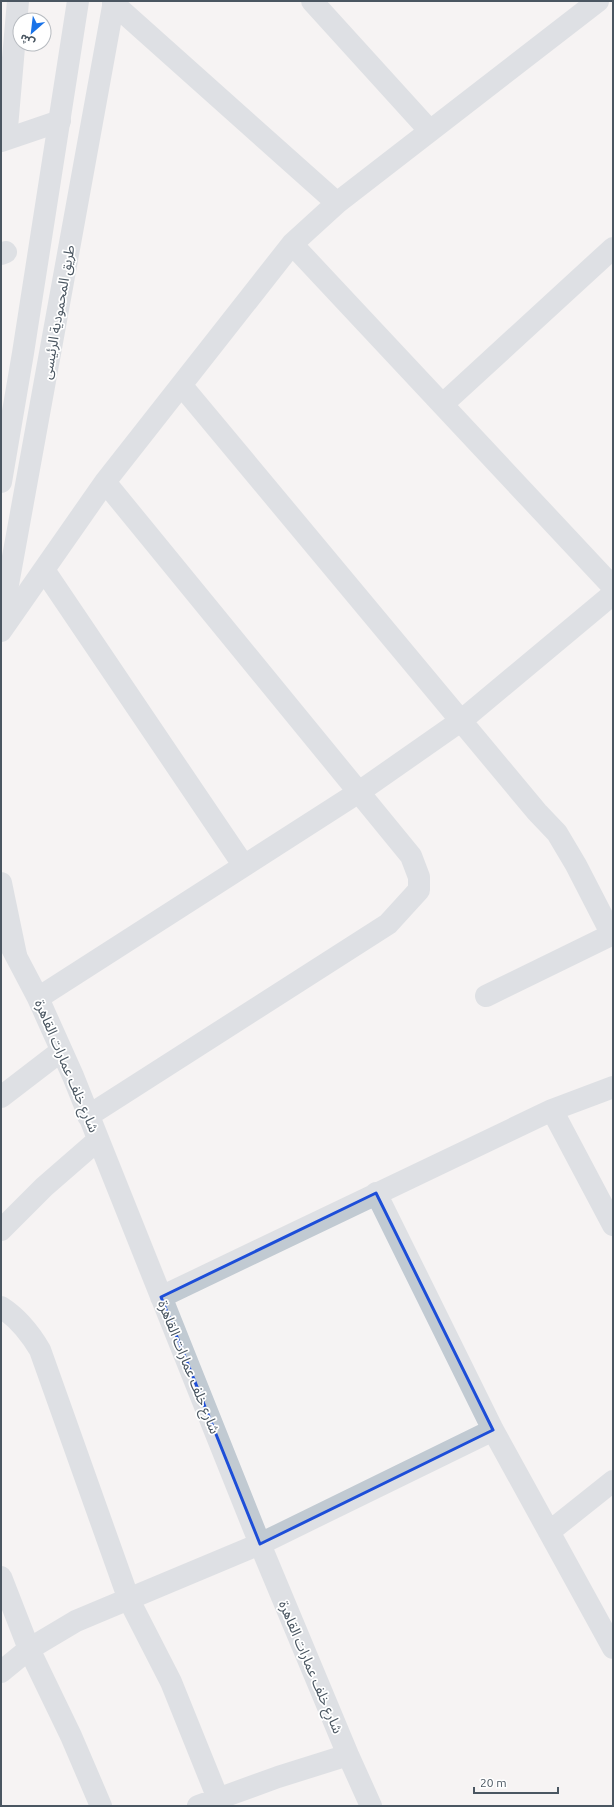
<svg xmlns="http://www.w3.org/2000/svg" width="614" height="1807" font-family="Ubuntu,'Noto Sans Arabic',sans-serif">
<style>
.lines{fill:none;stroke-linecap:round;stroke-linejoin:round}
.minor{stroke:#c1cad2;stroke-width:22}
.tertiary{stroke:#c1cad2;stroke-width:22}
.marked{fill:none;stroke:#1d4ed8;stroke-width:3;stroke-linejoin:round}
.labels{text-anchor:middle;dominant-baseline:central;stroke-width:3.5;stroke-linejoin:round;paint-order:stroke}
.street-label{font-size:14px;fill:#4a5661;stroke:#fff}
</style>
<rect width="100%" height="100%" fill="#f5f3f3"/>
<g class="lines">
<path class="minor" d="M312 1 430 131
M113 3 337 203
M6 139 18 1
M1 141 60 121
M292 244 613 587
M1 254 6 252
M182 386 537 812 557 833 576 865 612 935
M443 404 613 248
M44 570 244 866
M1 631 105 482 292 244 337 203 598 1
M7 939 38 998 73 1076 260 1544 348 1755 371 1806
M486 996 613 934
M38 998 359 792 462 720 613 594
M1 1097 61 1051
M552 1110 613 1225
M88 1116 388 924 419 890V877L411 856 105 482
M376 1193 493 1430 613 1648
M1 1230 44 1187 98 1140
M161 1297 552 1110 613 1087
M1 1307C18 1318 30 1333 40 1350L129 1600 171 1682 221 1806
M549 1532 613 1481
M1 1577 29 1649 71 1736 101 1806
M1 1672 29 1649 76 1621 260 1544 493 1430
M198 1806 278 1777 348 1755"/>
<path class="tertiary" d="M1 482 23 353 78 1
M1 623 114 1
M1 883 16 955"/>
</g>
<path d="M0 0H614V1807H0ZM376 1193 493 1430 260 1544 161 1297Z" fill="#f5f3f3" fill-opacity=".55" fill-rule="evenodd"/>
<path class="marked" d="M376 1193 493 1430 260 1544 161 1297Z"/>
<g class="labels">
<g class="street-label">
<text transform="translate(58 312) rotate(-80)">طريق المحمودية الرئيسى</text>
<text transform="translate(67 1066) rotate(67)">شارع خلف عمارات القاهرة</text>
<text transform="translate(189 1367) rotate(68)">شارع خلف عمارات القاهرة</text>
<text transform="translate(311 1667) rotate(67)">شارع خلف عمارات القاهرة</text>
</g>
</g>
<rect width="614" height="1807" fill="none" stroke="#4a5661" stroke-width="4"/>
<g transform="translate(32 32) rotate(208)"><circle r="19" fill="#ffffff" stroke="#b7bbc0"/>
<path d="M0-3L7 15L0 10L-7 15Z" fill="#1a73e8"/>
<text y="-6" font-size="11" font-weight="bold" text-anchor="middle" fill="#4a5661">ش</text>
</g>
<path d="M474 1787v6h84v-6" fill="none" stroke="#4a5661" stroke-width="2"/>
<text x="480" y="1787" font-size="12" fill="#4a5661" stroke="#ffffff" stroke-width="3" paint-order="stroke">20 m</text>
</svg>
